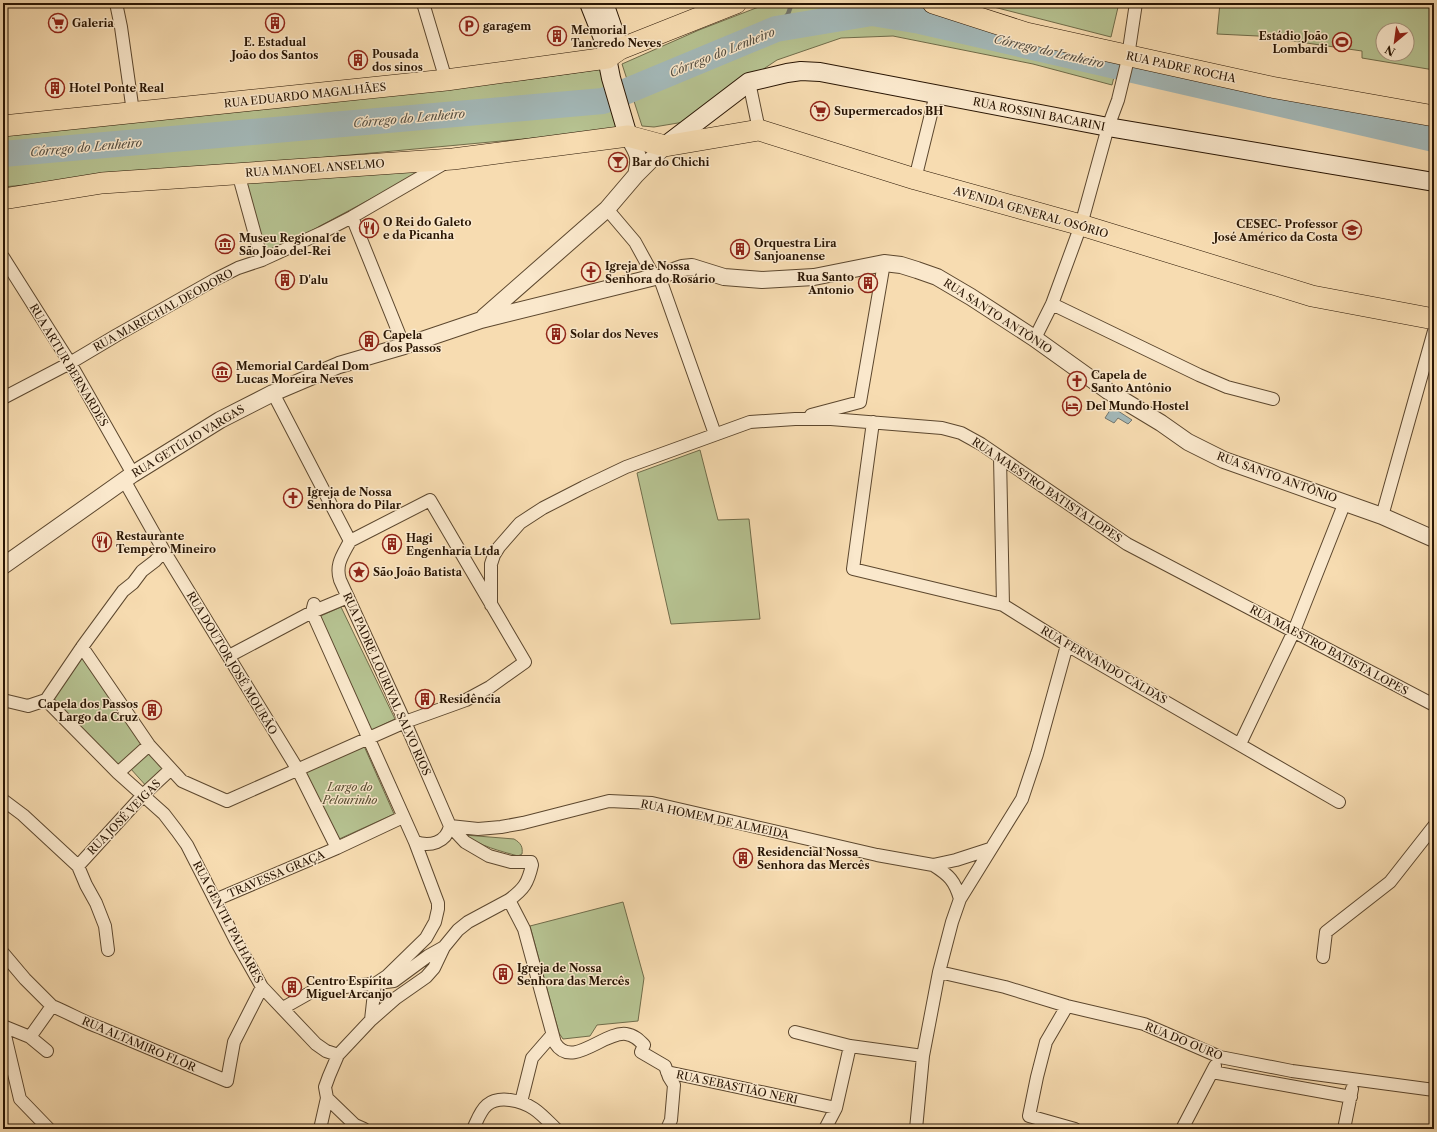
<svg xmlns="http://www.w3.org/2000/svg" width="1437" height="1132" font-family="'Libre Caslon Text',serif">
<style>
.green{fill:#b6c291;stroke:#706c4a;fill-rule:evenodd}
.water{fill:#a3b8b8;stroke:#727770}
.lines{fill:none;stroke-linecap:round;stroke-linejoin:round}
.stream{stroke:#727770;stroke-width:4.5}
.river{stroke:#a3b8b8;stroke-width:26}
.minor-casing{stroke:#5c472e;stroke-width:14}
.tertiary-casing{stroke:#5c472e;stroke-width:18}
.secondary-casing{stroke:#291503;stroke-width:20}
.trunk-casing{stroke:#291503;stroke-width:22}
.minor{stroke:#fae8cc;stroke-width:12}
.tertiary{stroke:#fae8cc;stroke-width:16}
.secondary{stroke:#fae8cc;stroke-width:18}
.trunk{stroke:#f7dcb1;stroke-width:21}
.labels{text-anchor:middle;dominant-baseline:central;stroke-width:3;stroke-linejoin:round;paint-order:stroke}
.poi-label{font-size:11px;font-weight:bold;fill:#291503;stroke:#fae8cc;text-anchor:start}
.street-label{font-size:11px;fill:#291503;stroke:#fae8cc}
.park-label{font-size:11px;font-style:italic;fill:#53492e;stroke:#fae8cc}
.water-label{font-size:12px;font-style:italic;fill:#544e42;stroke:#fae8cc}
</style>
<rect width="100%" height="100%" fill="#f7dcb1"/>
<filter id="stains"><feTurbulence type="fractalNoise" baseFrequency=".005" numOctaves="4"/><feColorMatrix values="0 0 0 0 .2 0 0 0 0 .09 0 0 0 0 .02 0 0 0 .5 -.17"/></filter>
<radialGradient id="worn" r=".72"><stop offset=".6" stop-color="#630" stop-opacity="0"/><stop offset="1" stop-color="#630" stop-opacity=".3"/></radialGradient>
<path class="green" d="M769 3H904L1119 57 1112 85 1033 64 893 36 841 38 777 60 684 122 654 127 642 126 622 64 699 30Z
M978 3H1119L1111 37Z
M1220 3H1434V70L1362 58V51L1258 36 1217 34ZM1383 30H1407V54H1383Z
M602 69 621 130 3 187V124L411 87 524 80Z
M434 165 264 256 244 182Z
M700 450 718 520 749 519 760 619 671 624 637 473Z
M341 607 395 719 370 731 316 618Z
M82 658 144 742 116 768 54 699Z
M364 746 394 814 337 840 306 772Z
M148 752 166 771 148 788 130 768Z
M465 835 514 839C521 843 523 847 522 854L518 856C500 851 480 846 465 835Z
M623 902 644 978 638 1021 597 1025 590 1036 563 1039 559 1033 530 926Z"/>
<path class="water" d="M1112 407 1132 420 1128 424 1118 418 1114 423 1105 418Z"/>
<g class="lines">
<path class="stream" d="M776 29 788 14 792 3"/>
<path class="river" d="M3 154 603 101 776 29 872 13 920 21 1434 139"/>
<g class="minor-casing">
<path id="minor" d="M116 3 121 27 133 112
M423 3 446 80
M749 82 759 130
M238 173 262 260
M915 179 936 94
M607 209 635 242 652 273 659 276 715 434
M352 217 404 346
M3 257 70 363 133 474
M1052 304 1199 375 1227 387 1273 399
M1034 338 1037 334 1052 304 1081 225 1108 127 1118 100 1127 63 1136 3
M273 393 350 541
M3 398 70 363 117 335 216 279 238 268 262 260 321 233 352 217 445 163
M811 415 860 402 884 263
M873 422 853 569 1003 605 1067 645 1339 802
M1000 457 1003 605
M124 480 164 551 298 770 337 848
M1382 516 1434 331
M350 541C343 555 335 564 340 580L405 722 450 826 465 842 489 856 511 862H531L532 865C528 883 524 889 509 900L524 929 555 1043C572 1070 604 1031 626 1034 634 1035 639 1040 644 1045L641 1052 665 1066 669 1077 674 1085 671 1120 667 1129
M314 604 312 612 415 842 438 903V909L435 922 426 938 387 976 375 984 371 1020 338 1055 329 1076 325 1087 327 1098 320 1129
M491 605V564L494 555 499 547 520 523 543 508 584 487 626 467 750 422 795 419H831L942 428 961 433 981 444 1127 544 1434 705
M82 647 149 745 182 781 227 801 405 722 466 700 490 687 525 662 430 500 350 541
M229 656 312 612 348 597
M3 700 28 706 46 700
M46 700 118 773 164 814 177 831 187 845 236 941 262 987 316 1044 326 1051 338 1055
M46 700 82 647 123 591 133 583 142 571 155 561 164 551
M1240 744 1294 631 1345 502
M118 773 149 745
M3 800 23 815 78 866 86 885 96 903 105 926 108 950
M450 826 478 829 501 827 523 823 609 801 652 803 877 855 933 865
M415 842C430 847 446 843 450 826
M78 866 143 795 171 769
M960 899C955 881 949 875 933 865L956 860 990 849
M215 900 337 848 403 817
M3 953 25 979 52 1006
M1323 957 1326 932 1390 882 1434 826
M939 972 1005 987 1067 1006 1144 1024 1220 1057 1292 1071 1434 1090
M52 1006C69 1013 84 1022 101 1028L227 1081 234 1042 262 987
M1067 1006 1046 1042 1037 1077 1029 1116 1075 1129
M283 1008 313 991 394 981 428 956 444 947 458 930 468 922 509 900
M371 1020 396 998 426 977 434 968 444 947
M3 1026 30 1037 47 1051
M3 1027 20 1099 49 1129
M795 1032 850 1046 923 1056
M30 1037 52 1006
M667 1072 836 1108
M1212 1072 1351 1097
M327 1098 355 1125 364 1129
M521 1102 532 1058 552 1035
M473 1129C477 1121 480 1111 487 1105 493 1100 502 1099 510 1100 532 1103 541 1114 556 1129
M825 1129 836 1108 850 1046
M916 1129 923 1056 939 972 952 922 960 899 1022 799 1037 754 1067 645
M1182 1129 1215 1066
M1344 1129 1352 1089"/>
</g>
<g class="tertiary-casing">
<path id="tertiary" d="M628 136C637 154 641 154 636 175
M484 317 607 209 636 175 665 146
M3 566 133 474 220 420 273 393 339 365 404 346 481 320 659 276 682 268 692 267 724 277 762 280 814 277 884 263 901 265 917 270 937 277 971 297 1034 338 1108 391 1161 423 1188 442 1224 460 1382 516 1434 539"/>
</g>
<g class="secondary-casing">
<path id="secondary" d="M589 3 606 46 607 58 611 78 628 136
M604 3 620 49
M665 146 749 82 787 73 801 71 820 72 1108 127 1434 182"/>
</g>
<g class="trunk-casing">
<path id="trunk" d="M933 3 1026 33 1271 87 1434 116
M3 126 446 80 607 58 620 49 736 3
M3 199 102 183 453 159 628 136 665 146 759 130 915 179 1081 225 1312 296 1434 319"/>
</g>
<use href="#minor" class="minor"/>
<use href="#tertiary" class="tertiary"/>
<use href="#secondary" class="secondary"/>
<use href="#trunk" class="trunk"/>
</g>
<defs>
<g id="supermarket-ring" transform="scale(1)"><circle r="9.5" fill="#fae8cc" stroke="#8f2418" stroke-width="1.5"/><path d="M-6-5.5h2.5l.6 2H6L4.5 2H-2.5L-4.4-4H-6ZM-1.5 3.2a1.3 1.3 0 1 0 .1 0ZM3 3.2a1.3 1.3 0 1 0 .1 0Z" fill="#8f2418"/></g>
<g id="building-ring" transform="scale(1)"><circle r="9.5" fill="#fae8cc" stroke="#8f2418" stroke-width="1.5"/><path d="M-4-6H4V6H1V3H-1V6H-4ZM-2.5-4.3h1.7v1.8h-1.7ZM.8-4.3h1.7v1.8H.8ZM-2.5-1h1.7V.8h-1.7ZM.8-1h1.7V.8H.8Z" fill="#8f2418"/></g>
<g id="parking-ring" transform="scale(1)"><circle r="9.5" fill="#fae8cc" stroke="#8f2418" stroke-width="1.5"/><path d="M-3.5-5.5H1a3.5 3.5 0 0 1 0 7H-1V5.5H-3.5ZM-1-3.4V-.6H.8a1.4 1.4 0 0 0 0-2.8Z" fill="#8f2418"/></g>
<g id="stadium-ring" transform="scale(1)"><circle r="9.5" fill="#fae8cc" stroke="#8f2418" stroke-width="1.5"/><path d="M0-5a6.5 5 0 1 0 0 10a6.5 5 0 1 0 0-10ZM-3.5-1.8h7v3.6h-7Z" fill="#8f2418"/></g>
<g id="bar-ring" transform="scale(1)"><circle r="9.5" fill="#fae8cc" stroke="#8f2418" stroke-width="1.5"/><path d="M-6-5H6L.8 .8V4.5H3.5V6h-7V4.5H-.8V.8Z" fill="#8f2418"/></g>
<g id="restaurant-ring" transform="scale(1)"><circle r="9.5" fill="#fae8cc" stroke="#8f2418" stroke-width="1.5"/><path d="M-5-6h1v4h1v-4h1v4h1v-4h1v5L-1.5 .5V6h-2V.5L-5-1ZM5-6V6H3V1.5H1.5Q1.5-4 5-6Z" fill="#8f2418"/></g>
<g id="school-ring" transform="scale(1)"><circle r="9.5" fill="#fae8cc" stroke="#8f2418" stroke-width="1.5"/><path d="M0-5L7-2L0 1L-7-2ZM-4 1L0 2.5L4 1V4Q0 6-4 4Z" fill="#8f2418"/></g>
<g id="museum-ring" transform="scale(1)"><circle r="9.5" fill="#fae8cc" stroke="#8f2418" stroke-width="1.5"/><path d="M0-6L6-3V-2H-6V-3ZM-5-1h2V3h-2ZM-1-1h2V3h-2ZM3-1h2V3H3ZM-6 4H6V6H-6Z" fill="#8f2418"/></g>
<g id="church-ring" transform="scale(1)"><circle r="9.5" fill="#fae8cc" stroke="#8f2418" stroke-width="1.5"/><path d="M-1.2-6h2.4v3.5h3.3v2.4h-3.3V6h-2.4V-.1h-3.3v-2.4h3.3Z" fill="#8f2418"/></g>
<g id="hotel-ring" transform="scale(1)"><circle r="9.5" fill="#fae8cc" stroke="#8f2418" stroke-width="1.5"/><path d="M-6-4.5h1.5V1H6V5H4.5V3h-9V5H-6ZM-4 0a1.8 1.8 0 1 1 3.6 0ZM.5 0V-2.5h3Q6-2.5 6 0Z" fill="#8f2418"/></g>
<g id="sight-ring" transform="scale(1)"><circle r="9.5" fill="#fae8cc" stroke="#8f2418" stroke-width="1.5"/><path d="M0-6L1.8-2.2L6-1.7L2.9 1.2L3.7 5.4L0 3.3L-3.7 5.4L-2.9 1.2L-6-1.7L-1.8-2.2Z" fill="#8f2418"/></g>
</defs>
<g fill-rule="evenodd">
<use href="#supermarket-ring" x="58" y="23"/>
<use href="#building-ring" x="275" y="23"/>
<use href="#parking-ring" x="469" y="26"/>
<use href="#building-ring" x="557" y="36"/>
<use href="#stadium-ring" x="1342" y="42"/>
<use href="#building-ring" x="358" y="60"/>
<use href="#building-ring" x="55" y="88"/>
<use href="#supermarket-ring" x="820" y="111"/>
<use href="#bar-ring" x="618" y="162"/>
<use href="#restaurant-ring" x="369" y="228"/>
<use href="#school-ring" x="1352" y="230"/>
<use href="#museum-ring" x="225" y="244"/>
<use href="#building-ring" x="740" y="249"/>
<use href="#church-ring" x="591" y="272"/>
<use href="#building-ring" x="285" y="280"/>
<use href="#building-ring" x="868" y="283"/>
<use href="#building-ring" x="556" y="334"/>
<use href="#building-ring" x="369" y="341"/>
<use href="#museum-ring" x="222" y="372"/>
<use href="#church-ring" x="1077" y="381"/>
<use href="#hotel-ring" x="1072" y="406"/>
<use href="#church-ring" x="293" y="498"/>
<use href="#restaurant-ring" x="102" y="542"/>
<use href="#building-ring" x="392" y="544"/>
<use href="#sight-ring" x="359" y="572"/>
<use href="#building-ring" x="425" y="699"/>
<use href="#building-ring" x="152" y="710"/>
<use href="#building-ring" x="743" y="858"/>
<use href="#building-ring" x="503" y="974"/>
<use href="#building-ring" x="292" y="987"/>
</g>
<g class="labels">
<g class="poi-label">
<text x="72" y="23">Galeria</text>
<text x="483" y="26">garagem</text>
<text x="571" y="30">Memorial<tspan x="571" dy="13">Tancredo Neves</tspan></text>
<text x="1328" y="36" text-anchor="end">Estádio João<tspan x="1328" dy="13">Lombardi</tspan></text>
<text x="275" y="42" text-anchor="middle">E. Estadual<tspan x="275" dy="13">João dos Santos</tspan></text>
<text x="372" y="54">Pousada<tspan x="372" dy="13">dos sinos</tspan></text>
<text x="69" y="88">Hotel Ponte Real</text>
<text x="834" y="111">Supermercados BH</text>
<text x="632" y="162">Bar do Chichi</text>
<text x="383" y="222">O Rei do Galeto<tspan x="383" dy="13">e da Picanha</tspan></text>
<text x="1338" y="224" text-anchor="end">CESEC- Professor<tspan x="1338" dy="13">José Américo da Costa</tspan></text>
<text x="239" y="238">Museu Regional de<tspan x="239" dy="13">São João del-Rei</tspan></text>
<text x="754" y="243">Orquestra Lira<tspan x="754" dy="13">Sanjoanense</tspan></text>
<text x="605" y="266">Igreja de Nossa<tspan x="605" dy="13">Senhora do Rosário</tspan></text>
<text x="854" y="277" text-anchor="end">Rua Santo<tspan x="854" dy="13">Antonio</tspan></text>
<text x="299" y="280">D'alu</text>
<text x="570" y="334">Solar dos Neves</text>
<text x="383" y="335">Capela<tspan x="383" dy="13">dos Passos</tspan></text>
<text x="236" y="366">Memorial Cardeal Dom<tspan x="236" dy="13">Lucas Moreira Neves</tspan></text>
<text x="1091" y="375">Capela de<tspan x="1091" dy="13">Santo Antônio</tspan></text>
<text x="1086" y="406">Del Mundo Hostel</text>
<text x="307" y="492">Igreja de Nossa<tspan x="307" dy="13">Senhora do Pilar</tspan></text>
<text x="116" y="536">Restaurante<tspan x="116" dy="13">Tempero Mineiro</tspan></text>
<text x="406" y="538">Hagi<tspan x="406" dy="13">Engenharia Ltda</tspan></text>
<text x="373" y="572">São João Batista</text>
<text x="439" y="699">Residência</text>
<text x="138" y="704" text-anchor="end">Capela dos Passos<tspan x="138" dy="13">Largo da Cruz</tspan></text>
<text x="757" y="852">Residencial Nossa<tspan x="757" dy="13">Senhora das Mercês</tspan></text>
<text x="517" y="968">Igreja de Nossa<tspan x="517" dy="13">Senhora das Mercês</tspan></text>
<text x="306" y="981">Centro Espírita<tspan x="306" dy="13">Miguel Arcanjo</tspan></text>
</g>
<g class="street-label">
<text transform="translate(1181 67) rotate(12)">RUA PADRE ROCHA</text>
<text transform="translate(305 95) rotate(-6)">RUA EDUARDO MAGALHÃES</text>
<text transform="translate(1039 114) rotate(11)">RUA ROSSINI BACARINI</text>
<text transform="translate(315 168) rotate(-4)">RUA MANOEL ANSELMO</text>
<text transform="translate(1031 212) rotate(16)">AVENIDA GENERAL OSÓRIO</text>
<text transform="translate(163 310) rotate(-29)">RUA MARECHAL DEODORO</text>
<text transform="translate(998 316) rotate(33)">RUA SANTO ANTÔNIO</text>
<text transform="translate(69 365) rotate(59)">RUA ARTUR BERNARDES</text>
<text transform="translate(188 441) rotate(-31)">RUA GETÚLIO VARGAS</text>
<text transform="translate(1277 477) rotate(20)">RUA SANTO ANTÔNIO</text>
<text transform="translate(1047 490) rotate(34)">RUA MAESTRO BATISTA LOPES</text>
<text transform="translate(1329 650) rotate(28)">RUA MAESTRO BATISTA LOPES</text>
<text transform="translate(232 663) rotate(59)">RUA DOUTOR JOSÉ MOURÃO</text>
<text transform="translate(1104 665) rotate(30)">RUA FERNANDO CALDAS</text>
<text transform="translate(387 684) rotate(66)">RUA PADRE LOURIVAL SALVO RIOS</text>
<text transform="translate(124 817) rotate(-46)">RUA JOSÉ VEIGAS</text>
<text transform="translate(715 819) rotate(12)">RUA HOMEM DE ALMEIDA</text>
<text transform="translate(276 874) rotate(-23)">TRAVESSA GRAÇA</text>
<text transform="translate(228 922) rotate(62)">RUA GENTIL PALHARES</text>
<text transform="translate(1184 1041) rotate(22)">RUA DO OURO</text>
<text transform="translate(139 1044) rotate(23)">RUA ALTAMIRO FLOR</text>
<text transform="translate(737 1087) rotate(12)">RUA SEBASTIÃO NERI</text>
</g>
<g class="park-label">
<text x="350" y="787">Largo do<tspan x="350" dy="13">Pelourinho</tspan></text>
</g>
<g class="water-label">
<text transform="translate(1049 51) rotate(13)">Córrego do Lenheiro</text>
<text transform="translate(722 52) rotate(-22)">Córrego do Lenheiro</text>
<text transform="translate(409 118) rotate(-5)">Córrego do Lenheiro</text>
<text transform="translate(86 147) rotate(-5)">Córrego do Lenheiro</text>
</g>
</g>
<rect width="1437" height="1132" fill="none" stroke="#f7dcb1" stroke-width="16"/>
<rect x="4" y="4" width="1429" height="1124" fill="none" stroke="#291503" stroke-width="2"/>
<rect x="8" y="8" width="1421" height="1116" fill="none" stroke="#291503"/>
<g transform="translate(1395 42) rotate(209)"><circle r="19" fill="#fae8cc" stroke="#a6947c"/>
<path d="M0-3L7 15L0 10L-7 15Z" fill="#8f2418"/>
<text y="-6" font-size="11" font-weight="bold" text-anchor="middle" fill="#291503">N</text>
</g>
<rect width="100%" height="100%" filter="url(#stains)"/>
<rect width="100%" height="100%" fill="url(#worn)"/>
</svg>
